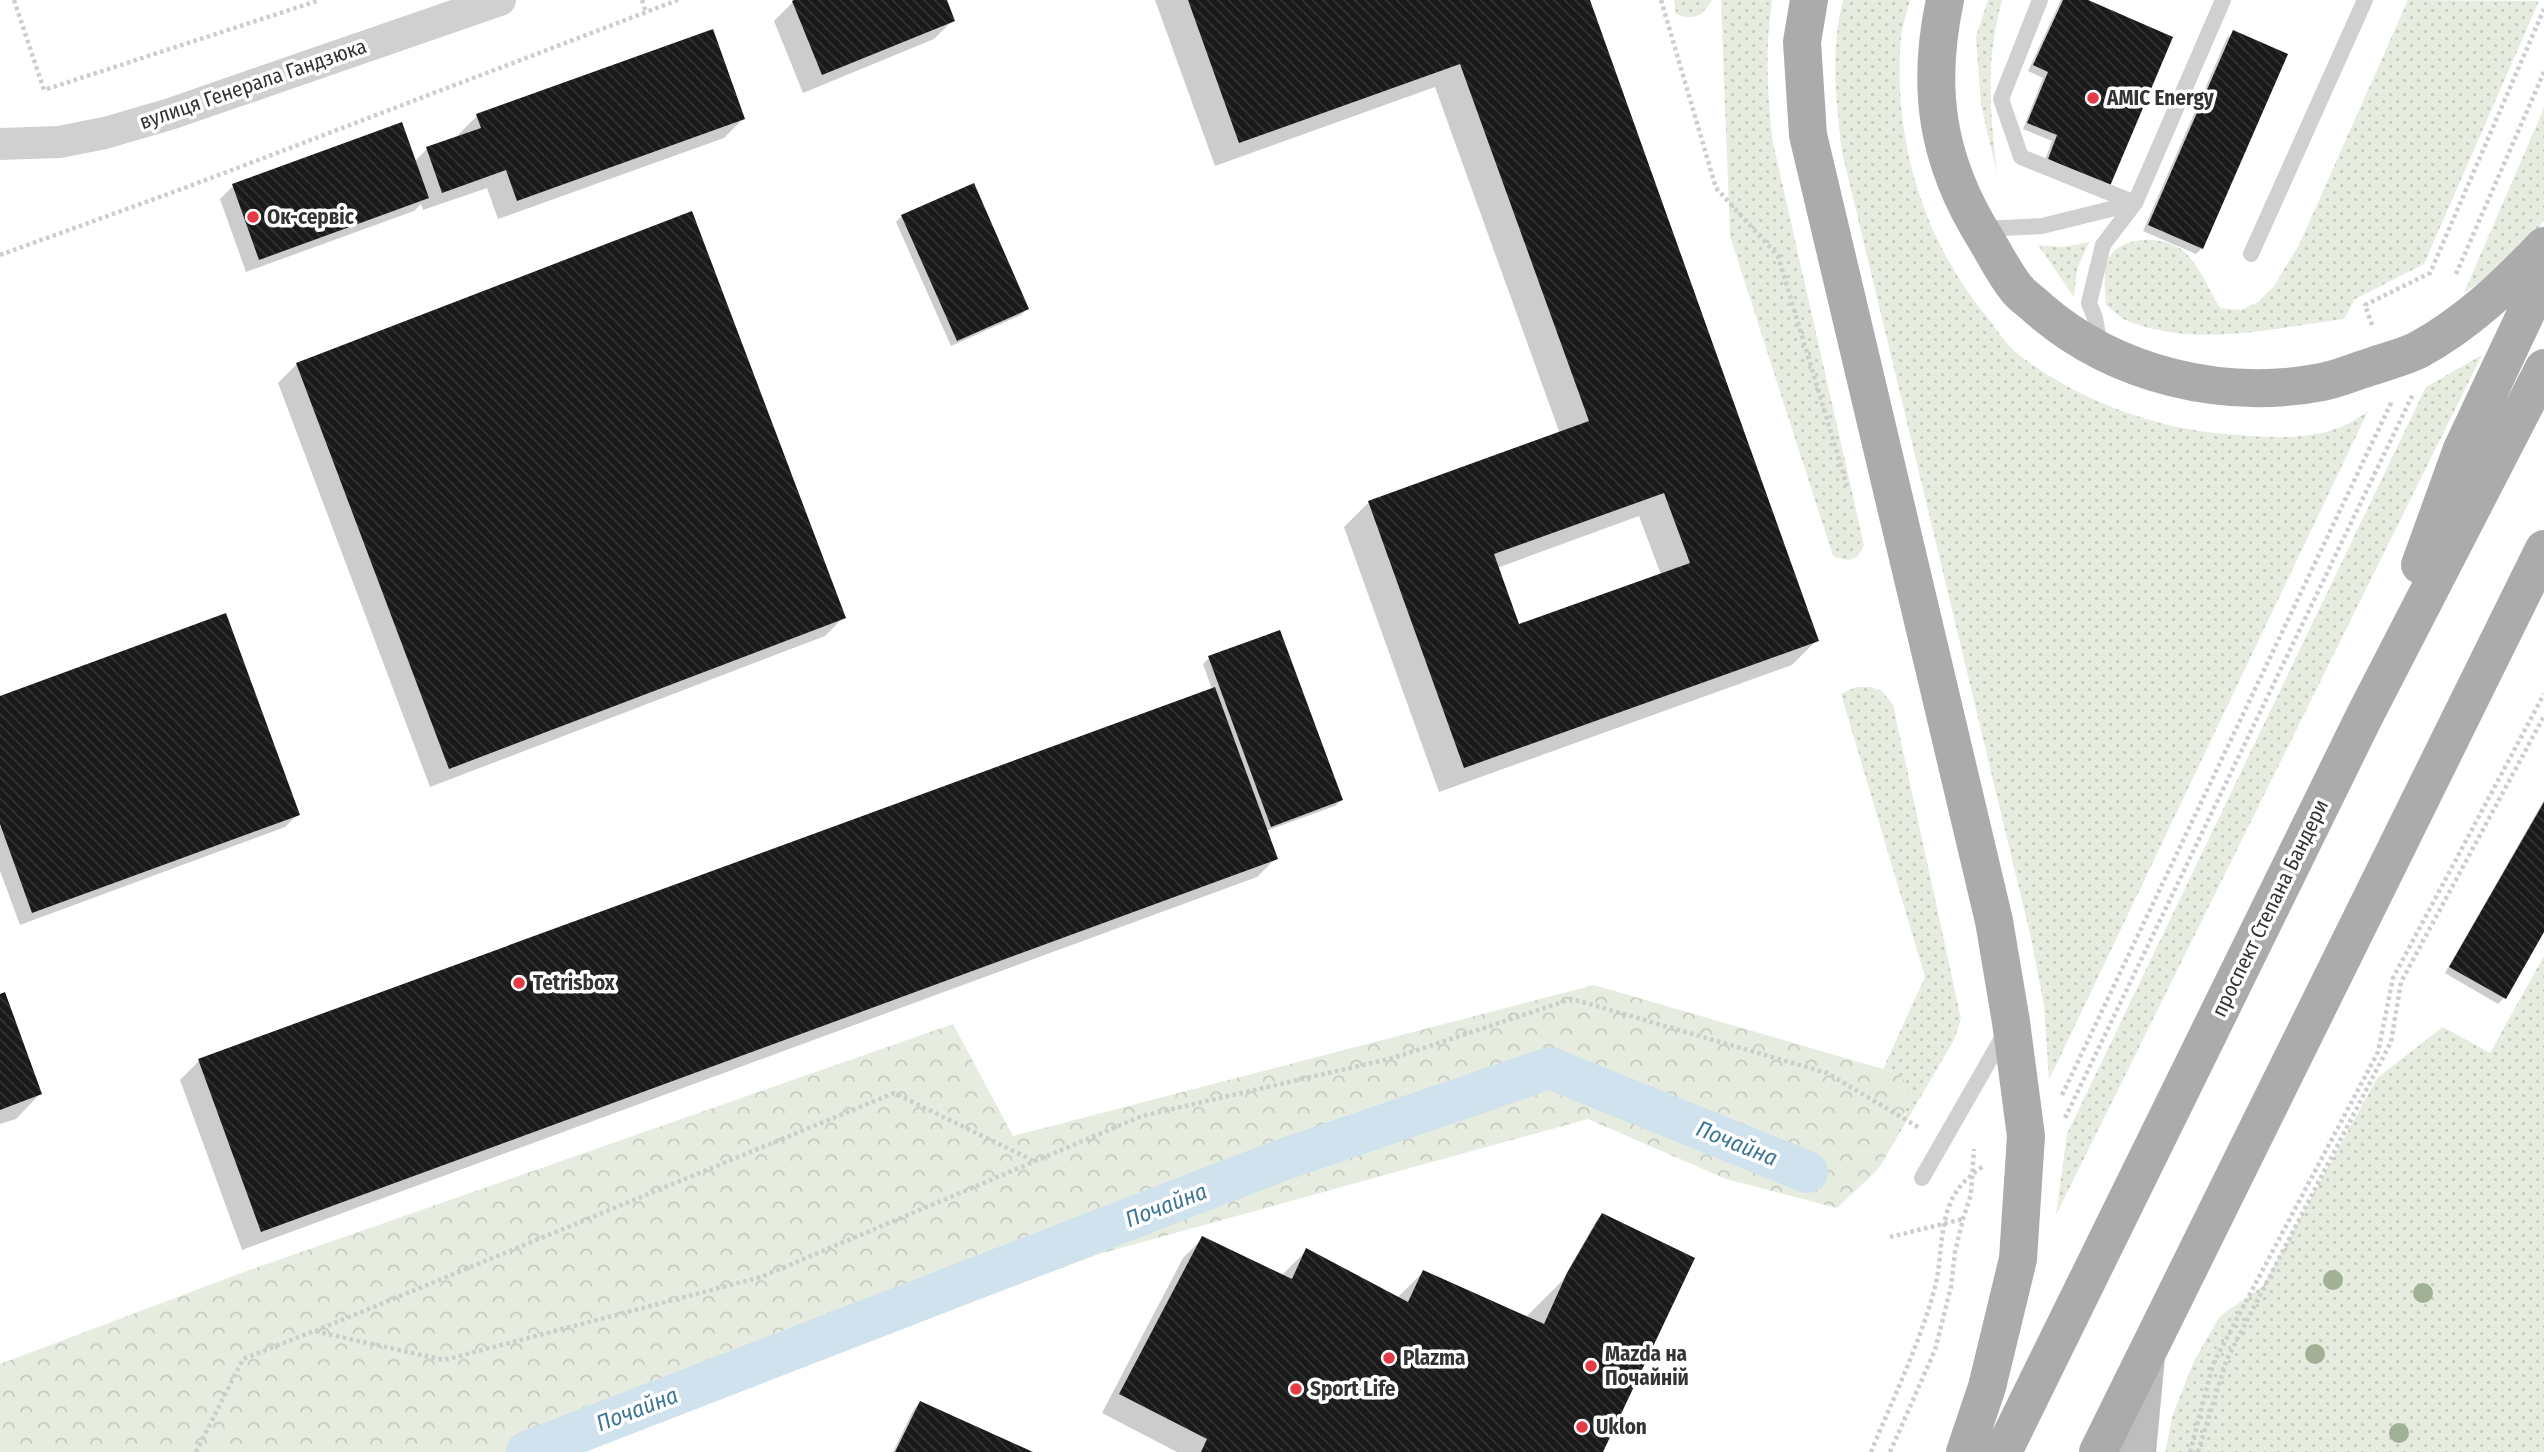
<svg xmlns="http://www.w3.org/2000/svg" width="2544" height="1452" font-family="'Fira Sans Condensed',sans-serif">
<style>
.grass{fill:url(#grass-dots)}
.forest{fill:url(#forest-crowns)}
.shadow{fill:#0003;fill-rule:evenodd}
.lines{fill:none;stroke-linecap:round;stroke-linejoin:round}
.canal{stroke:#cfe2ee;stroke-width:42}
.building{fill:url(#building-back-hatch);fill-rule:evenodd}
.path{stroke:#cdcdcd;stroke-width:4.5;stroke-dasharray:3.5 3.5;stroke-linecap:butt}
.service{stroke:#d0d0d0;stroke-width:16}
.minor{stroke:#d0d0d0;stroke-width:32}
.secondary{stroke:#bdbdbd;stroke-width:38}
.primary{stroke:#ababab;stroke-width:38}
.tree{fill:#a2b095}
.poi-dot{fill:#e63946;stroke:#fff;stroke-width:2.5}
.labels{text-anchor:middle;dominant-baseline:central;stroke-width:7;stroke-linejoin:round;paint-order:stroke}
.street-label{font-size:21px;fill:#333;stroke:#fff}
.poi-label{font-size:21px;font-weight:bold;fill:#333;stroke:#fff;text-anchor:start}
.water-label{font-size:23px;font-style:italic;fill:#3f7597;stroke:#fff}
</style>
<defs>
<pattern id="grass-dots" width="8" height="8" patternUnits="userSpaceOnUse" patternTransform="scale(1.75)"><rect width="8" height="8" fill="#e6ecdf"/><path d="M2 2h.1M6 6h.1" fill="none" stroke="#c6cbc0" stroke-width="1.8" stroke-linecap="round"/></pattern>
<pattern id="forest-crowns" width="20" height="18" patternUnits="userSpaceOnUse" patternTransform="scale(1.75)"><rect width="20" height="18" fill="#e6ecdf"/><path d="M2 6a3 3 0 1 1 6 0M12 15a3 3 0 1 1 6 0" fill="none" stroke="#c6cbc0"/></pattern>
<pattern id="building-back-hatch" width="6" height="6" patternUnits="userSpaceOnUse" patternTransform="scale(1.75)"><rect width="6" height="6" fill="#1a1a1a"/><path d="M-1 5l2 2M0 0l6 6M5-1l2 2" fill="none" stroke="#333"/></pattern>
</defs>
<rect width="100%" height="100%" fill="#fff"/>
<path class="grass" d="M1674 0H1712C1703 16 1694 21 1676 14Z
M1721 0H1772C1765 49 1767 93 1773 143L1864 545C1857 562 1849 562 1833 556L1730 236Z
M1843 0H1910C1907 12 1903 24 1901 36 1892 137 1923 241 1988 318 1997 330 2007 346 2019 355 2076 399 2152 428 2225 434 2263 437 2309 442 2345 425 2353 422 2361 416 2368 411L2049 1080 2044 1005 2031 938 1842 152C1836 101 1830 51 1843 0Z
M1988 0H2002C1985 63 1990 109 1997 173L1981 105 1976 37Z
M2408 0 2539 1 2424 264 2355 299 2344 319C2274 328 2196 348 2128 321 2120 318 2113 310 2106 305 2105 290 2102 269 2110 256 2124 235 2162 236 2181 249 2198 262 2209 290 2220 308L2241 310 2258 302 2274 286 2300 243Z
M2544 108V220L2517 256 2464 293Z
M2089 242 2077 269 2074 297 2038 245 2063 247Z
M2482 355 2056 1215 2067 1134 2426 387Z
M1856 687H1870L1882 691 1893 705 1961 1019 1954 1040 1879 1168 1906 1113 1893 1072 1883 1069 1925 977 1841 694Z
M2544 956V1452H2165L2173 1414 2194 1361 2220 1316 2263 1286 2377 1078 2443 1027 2490 1053Z"/>
<path class="forest" d="M1594 985 1893 1072C1899 1076 1906 1080 1908 1088 1913 1103 1888 1157 1877 1170 1865 1183 1850 1195 1837 1208L1726 1179 1588 1119 1099 1254 575 1452H0V1364L244 1272 953 1024 1013 1136Z"/>
<path class="shadow" d="M798 0H945L953 20 934 39 803 93 774 21 793 2Z
M1155 0H1588L1817 640 1792 665 1439 792 1344 527 1369 502 1560 434 1435 87 1215 166ZM1639 516 1661 575 1518 626 1497 568Z
M2061 0H2084L2109 185 2043 165 2052 141 2023 129 2043 78 2028 71Z
M2233 32 2202 248 2196 254 2143 231 2227 38Z
M477 116 743 119 724 138 498 219 487 188 423 210 421 204 414 211 246 272 220 199 233 186 414 162 427 149 459 138 458 135Z
M902 216 1027 309 1021 315 951 346 896 222Z
M297 364 844 617 825 636 430 787 278 383Z
M1209 658 1341 800 1335 806 1266 831 1276 858 1257 877 242 1250 180 1080 199 1061 1212 689 1203 664Z
M0 698 298 814 285 827 20 925 0 871Z
M2544 800V929L2504 998 2498 1004 2445 973Z
M0 996 40 1094 16 1119 0 1124Z
M1602 1215V1452H1177L1102 1413 1183 1258 1202 1239 1281 1276 1307 1250 1397 1298 1423 1272 1525 1318 1562 1281 1596 1221Z
M920 1403 1029 1452H893L914 1409Z"/>
<g class="lines">
<path class="canal" d="M527 1452 1279 1161 1550 1068 1807 1172"/>
</g>
<path class="building" d="M794 0H947L955 21 822 75 792 1Z
M1188 0H1590L1819 641 1464 768 1368 501 1589 421 1460 64 1239 143ZM1664 493 1690 563 1519 624 1494 554Z
M2063 0H2088L2173 37 2110 186 2048 159 2057 135 2027 123 2048 72 2033 65Z
M713 29 745 119 517 201 506 170 442 193 426 147 481 128 476 114Z
M2233 30 2288 54 2203 249 2148 225Z
M402 122 429 198 259 260 232 184Z
M974 183 1029 309 957 341 901 215Z
M692 211 846 618 449 769 296 363Z
M226 613 300 815 32 913 0 824V696Z
M1280 630 1343 800 1271 827 1208 656Z
M1215 687 1278 859 261 1232 198 1059Z
M2544 802V932L2506 999 2449 967Z
M5 992 42 1094 0 1110V994Z
M1602 1213 1695 1258 1603 1452H1201L1207 1439 1119 1394 1202 1236 1292 1279 1306 1248 1408 1302 1423 1270 1544 1324 1567 1273Z
M920 1401 1033 1452H895Z"/>
<g class="lines">
<path class="path" d="M14 0 44 90 320 0
M642 0 646 12
M1661 0 1716 188 1778 256 1847 486
M0 255 190 186 678 0
M2456 274 2544 72
M2372 325 2365 305 2430 273 2544 9
M2062 1095 2392 401
M2065 1118 2413 394
M1890 1237 1963 1219
M315 1331 894 1093 1034 1161
M196 1452 243 1359 314 1331 444 1360 761 1277 1142 1116 1393 1058 1572 999 1827 1073 1918 1127
M1871 1452C1893 1398 1920 1344 1935 1287 1942 1260 1939 1231 1950 1204 1957 1186 1970 1175 1985 1165
M1890 1452 1935 1350 1951 1287 1955 1252 1963 1219 1971 1194 1974 1149
M2190 1452 2213 1364 2378 1052 2393 978 2544 694
M2198 1452 2227 1359 2391 1042 2401 982 2544 716"/>
<path class="service" d="M2040 0 2001 99 2021 157 2135 203
M1980 229 2042 226 2135 203
M2251 254 2365 0
M2100 346 2095 318 2089 303 2103 245 2135 203 2223 0
M1922 1178 2005 1033"/>
<path class="minor" d="M0 144 59 142 105 133 170 114 500 0"/>
<path class="secondary" d="M2137 1452 2146 1357"/>
<path class="primary" d="M1809 0 1802 42 1808 135 1994 921 2011 1022 2026 1136 2018 1259 1987 1387 1965 1452
M1945 0C1926 89 1937 161 1985 238 1995 254 2004 273 2016 288 2022 296 2032 302 2039 309 2115 375 2223 401 2322 382 2339 379 2356 371 2373 366 2387 361 2404 357 2418 350 2466 324 2506 286 2544 246
M2420 565 2462 449 2544 275
M2003 1452 2365 715 2544 368
M2098 1452 2544 549"/>
</g>
<g class="tree">
<circle cx="2333" cy="1280" r="10"/>
<circle cx="2423" cy="1293" r="10"/>
<circle cx="2315" cy="1354" r="10"/>
<circle cx="2399" cy="1433" r="10"/>
</g>
<g class="poi-dot">
<circle cx="2093" cy="98" r="7"/>
<circle cx="253" cy="217" r="7"/>
<circle cx="519" cy="983" r="7"/>
<circle cx="1389" cy="1358" r="7"/>
<circle cx="1591" cy="1366" r="7"/>
<circle cx="1296" cy="1389" r="7"/>
<circle cx="1582" cy="1427" r="7"/>
</g>
<g class="labels">
<g class="street-label">
<text transform="translate(253 84) rotate(-19)">вулиця Генерала Гандзюка</text>
<text transform="translate(2270 908) rotate(-64)">проспект Степана Бандери</text>
</g>
<g class="poi-label">
<text x="2107" y="98">AMIC Energy</text>
<text x="267" y="217">Ок-сервіс</text>
<text x="533" y="983">Tetrisbox</text>
<text x="1605" y="1354">Mazda на<tspan x="1605" dy="24">Почайній</tspan></text>
<text x="1403" y="1358">Plazma</text>
<text x="1310" y="1389">Sport Life</text>
<text x="1596" y="1427">Uklon</text>
</g>
<g class="water-label">
<text transform="translate(1737 1143) rotate(22)">Почайна</text>
<text transform="translate(1166 1205) rotate(-21)">Почайна</text>
<text transform="translate(637 1409) rotate(-21)">Почайна</text>
</g>
</g>
</svg>
